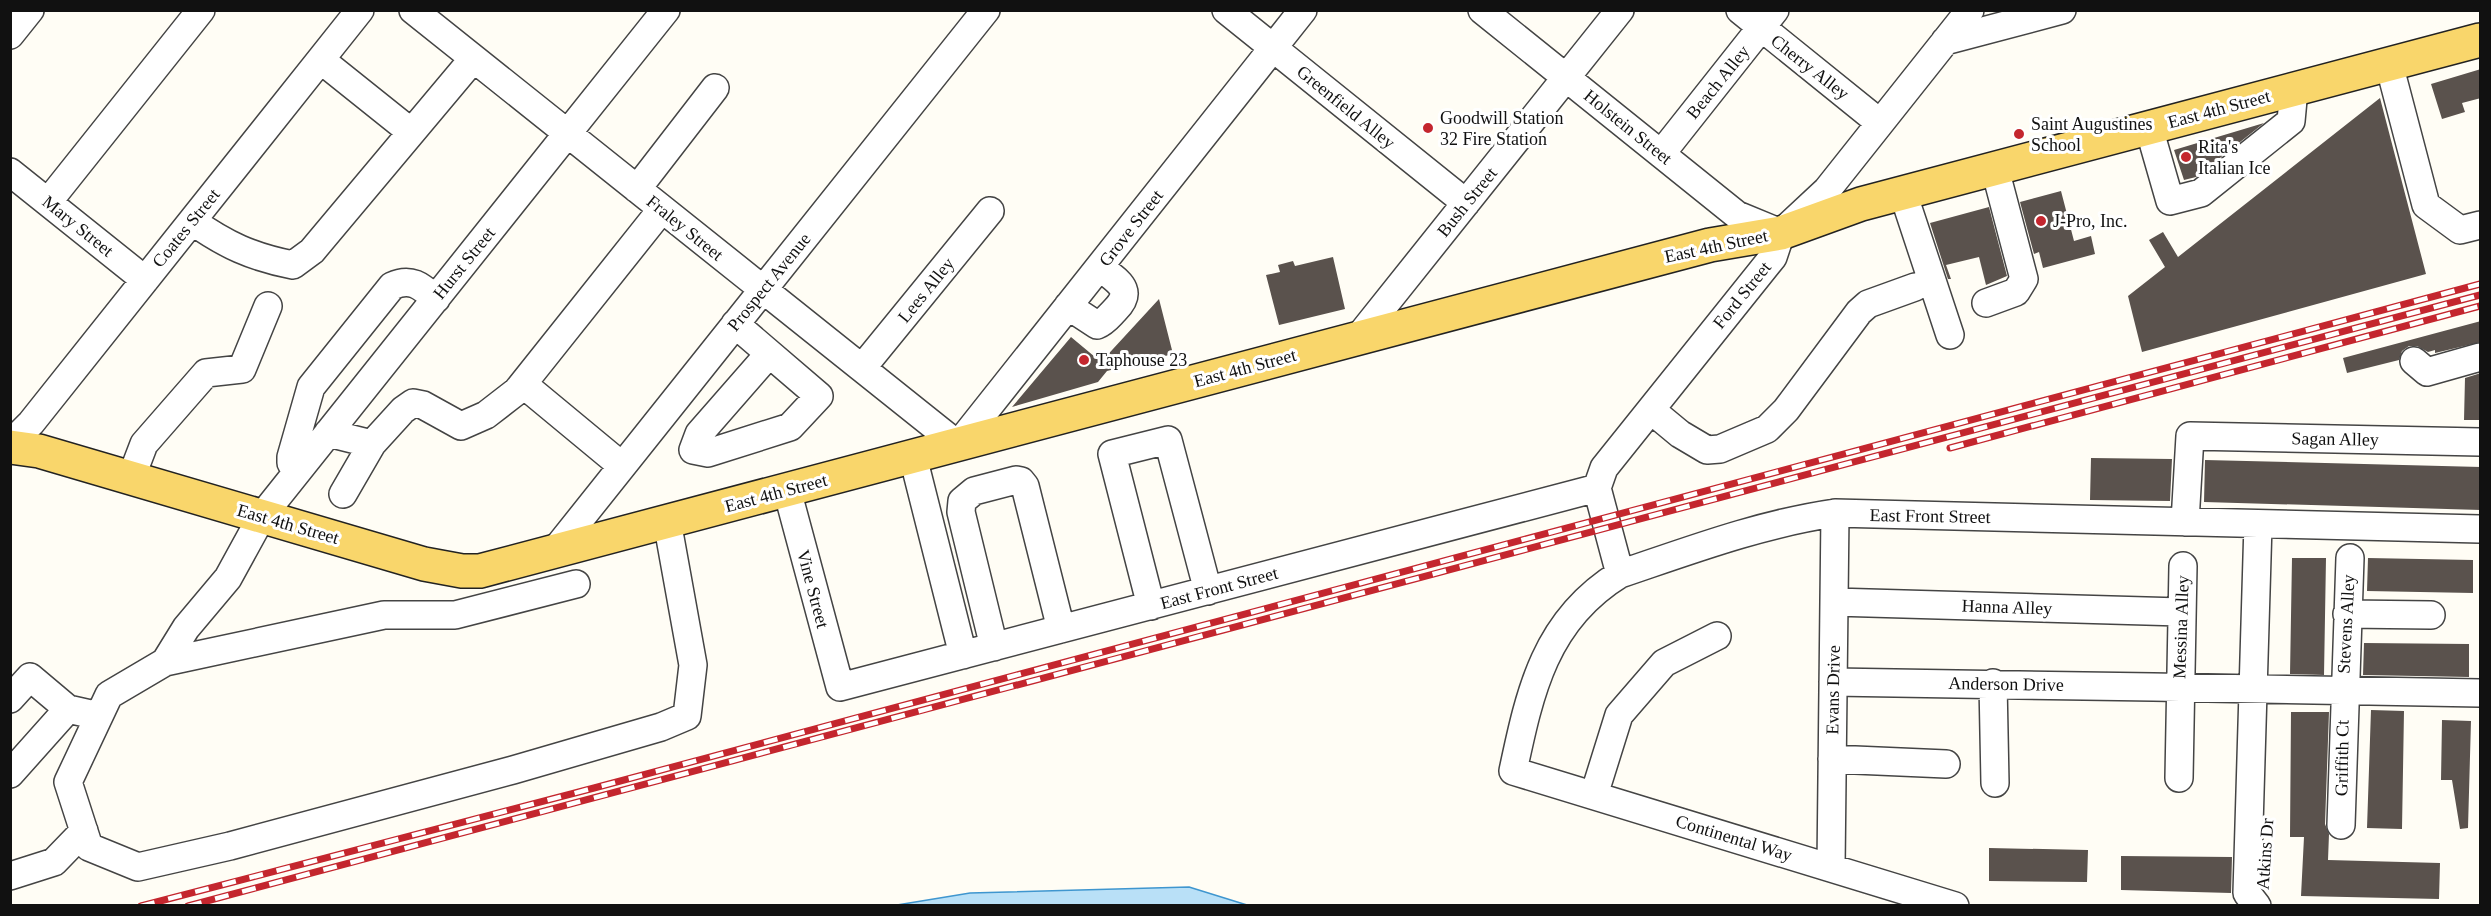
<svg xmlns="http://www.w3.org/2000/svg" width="2491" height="916" font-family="Georgia,serif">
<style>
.water{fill:#b9e0f7;stroke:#3f96cf;stroke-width:1.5}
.building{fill:#5a524d}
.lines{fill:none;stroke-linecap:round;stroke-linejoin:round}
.minor-casing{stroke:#444;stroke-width:30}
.major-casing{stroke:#222;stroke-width:36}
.minor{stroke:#fff;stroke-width:27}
.major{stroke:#f9d66b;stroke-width:33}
.rail-casing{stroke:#c4262e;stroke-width:7}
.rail{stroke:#fff;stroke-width:4.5;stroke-dasharray:14;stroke-linecap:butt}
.poi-dot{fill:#c4262e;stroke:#fff;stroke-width:2}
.labels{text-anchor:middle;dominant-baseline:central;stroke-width:6;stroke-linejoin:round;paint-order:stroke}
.street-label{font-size:18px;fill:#111;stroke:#fff}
.poi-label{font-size:18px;fill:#111;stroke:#fff;text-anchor:start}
</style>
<rect width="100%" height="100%" fill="#fffdf5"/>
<path class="water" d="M1189 887 1247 905H897L970 893Z"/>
<path class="building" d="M2481 69V98L2462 103 2465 112 2442 119 2431 84Z
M2380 98 2426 274 2142 352 2128 296 2165 267 2149 240 2163 232 2178 257Z
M2264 123 2196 177 2184 180 2174 150Z
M2061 191 2074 241 2091 236 2095 254 2043 268 2039 252 2034 254 2020 202Z
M1989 207 2007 276 1986 285 1979 257 1946 265 1951 279H1948L1930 223Z
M1333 257 1345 309 1279 325 1266 275 1280 272 1278 265 1293 261 1295 266Z
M1159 299 1173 354 1107 371 1098 382 1012 407 1071 337 1101 362Z
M2481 321V342L2435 353V350L2428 352 2417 346H2409L2402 351 2399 360 2347 373 2343 358Z
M2481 373V420H2464L2465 378Z
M2091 458 2172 459 2170 501 2090 500Z
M2205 460 2481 467V510L2204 502Z
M2292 558H2326L2324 675 2290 674Z
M2368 558 2473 560V593L2367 591Z
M2364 643 2469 644V677L2363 675Z
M2371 710 2404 711 2402 829 2367 828Z
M2291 712H2329L2325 824 2329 834 2328 860 2440 863 2439 899 2301 896 2304 837H2290Z
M2442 720 2471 721 2468 828 2460 829 2452 780H2441Z
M1989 848 2088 850 2087 882 1989 881Z
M2121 856 2232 857 2231 893 2121 890Z"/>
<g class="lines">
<g class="minor-casing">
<path id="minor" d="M413 10 958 445 1303 10
M1226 10 1466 203
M1482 10 1737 215 1781 233
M1740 10 1880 123
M10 35 30 10
M1945 41 2062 10
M321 60 411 132
M2389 64 2426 205 2460 230 2480 225
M2149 128 2170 201 2201 193 2291 121 2294 89
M1661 154 1775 10
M10 172 145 280
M637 189 715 88
M1903 193 1950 335
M48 202 201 10
M192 221C226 245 252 257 293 265L312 251 473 59
M1986 303 2016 292 2024 279 1995 169
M1068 306 1097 325C1105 322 1109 316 1115 310 1136 289 1116 281 1100 267
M735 324 819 396 790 427 708 453 693 450 699 434 769 354
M1358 338 1620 10
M2414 361 2427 372 2480 357
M862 368 990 211
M523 384 622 466
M1651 410 1680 434 1707 450 1720 449 1767 429 1786 410 1859 312 1868 304 1915 287
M328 433 372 444 403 410 413 403 423 405 461 426 486 415 517 391 662 209
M10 444 31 423 360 10
M913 457 963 655
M297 472 291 463V457L311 387 392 286C411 277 421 286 436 299
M131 478 144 444 206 373 242 369 268 306
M787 490 840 687 1597 488
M343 494 372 444
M2185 522 2190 436 2480 442
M553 553 986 10
M1620 574 1597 488 1604 468 1773 257 1781 233 1827 190 1970 10
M576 584 455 615H384L165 662 186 628 228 578 262 516 666 10
M1834 602 2181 612
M1151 606 1112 454 1168 440 1208 591
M2347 614 2431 615
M994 647 961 512 962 501 974 491 1016 480 1021 481 1025 486 1061 629
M165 662 109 695 68 782 89 847 138 867 230 846 513 770 661 727 687 716 693 665 667 521
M1833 682C2049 684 2264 690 2480 693
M1993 683 1995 783
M10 699 30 677 68 709
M1832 759 1946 764
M10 774 68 709 99 716
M2179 778 2183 566
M1594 795 1619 715 1664 663 1717 636
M2341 825 2350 558
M1831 867 1835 513
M10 876 54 862 84 831
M1955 906 1513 771C1530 691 1545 620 1620 574 1691 550 1760 524 1835 513L2480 529
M2257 906 2247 893 2258 524"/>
</g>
<g class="major-casing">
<path id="major" d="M10 447 39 451 424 564 462 571H480L1710 245 1781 233 1861 204 2480 40"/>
</g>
<use href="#minor" class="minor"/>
<use href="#major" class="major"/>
<g class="rail-casing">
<path id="rail" d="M1950 448 2480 306
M141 906 594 788 2480 284
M188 906 2480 295"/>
</g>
<use href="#rail" class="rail"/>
</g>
<g class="poi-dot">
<circle cx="1428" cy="128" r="6"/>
<circle cx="2019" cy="134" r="6"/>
<circle cx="2186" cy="157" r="6"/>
<circle cx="2041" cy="221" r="6"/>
<circle cx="1084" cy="360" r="6"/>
</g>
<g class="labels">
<g class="street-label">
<text transform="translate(1810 67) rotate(38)">Cherry Alley</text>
<text transform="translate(1718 82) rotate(-51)">Beach Alley</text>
<text transform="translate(1346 107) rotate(39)">Greenfield Alley</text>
<text transform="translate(2219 109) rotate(-15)">East 4th Street</text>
<text transform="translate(1628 127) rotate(39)">Holstein Street</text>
<text transform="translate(1467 202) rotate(-51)">Bush Street</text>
<text transform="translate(78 226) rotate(39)">Mary Street</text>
<text transform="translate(186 228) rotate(-51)">Coates Street</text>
<text transform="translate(685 228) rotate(39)">Fraley Street</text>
<text transform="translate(1131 228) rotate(-52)">Grove Street</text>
<text transform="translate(1716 246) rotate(-12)">East 4th Street</text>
<text transform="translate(464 263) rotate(-51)">Hurst Street</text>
<text transform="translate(769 282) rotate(-51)">Prospect Avenue</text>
<text transform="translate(926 290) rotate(-51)">Lees Alley</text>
<text transform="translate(1742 295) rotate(-51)">Ford Street</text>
<text transform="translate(1245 368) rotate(-15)">East 4th Street</text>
<text transform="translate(2335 439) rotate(1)">Sagan Alley</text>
<text transform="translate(776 493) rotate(-15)">East 4th Street</text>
<text transform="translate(1930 516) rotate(1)">East Front Street</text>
<text transform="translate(288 524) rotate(16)">East 4th Street</text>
<text transform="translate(1219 588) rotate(-15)">East Front Street</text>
<text transform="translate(813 589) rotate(75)">Vine Street</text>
<text transform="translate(2007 607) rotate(2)">Hanna Alley</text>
<text transform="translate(2346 624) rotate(-87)">Stevens Alley</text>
<text transform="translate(2181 627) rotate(-88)">Messina Alley</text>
<text transform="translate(2006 684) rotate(1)">Anderson Drive</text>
<text transform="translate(1833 690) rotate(-89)">Evans Drive</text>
<text transform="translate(2342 758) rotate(-89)">Griffith Ct</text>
<text transform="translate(1734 838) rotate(17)">Continental Way</text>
<text transform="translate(2265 854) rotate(-86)">Atkins Dr</text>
</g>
<g class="poi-label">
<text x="1440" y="118">Goodwill Station<tspan x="1440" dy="21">32 Fire Station</tspan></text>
<text x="2031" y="124">Saint Augustines<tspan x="2031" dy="21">School</tspan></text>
<text x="2198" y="147">Rita's<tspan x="2198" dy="21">Italian Ice</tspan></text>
<text x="2053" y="221">J-Pro, Inc.</text>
<text x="1096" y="360">Taphouse 23</text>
</g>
</g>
<rect width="2491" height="916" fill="none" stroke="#111111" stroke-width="24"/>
</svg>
